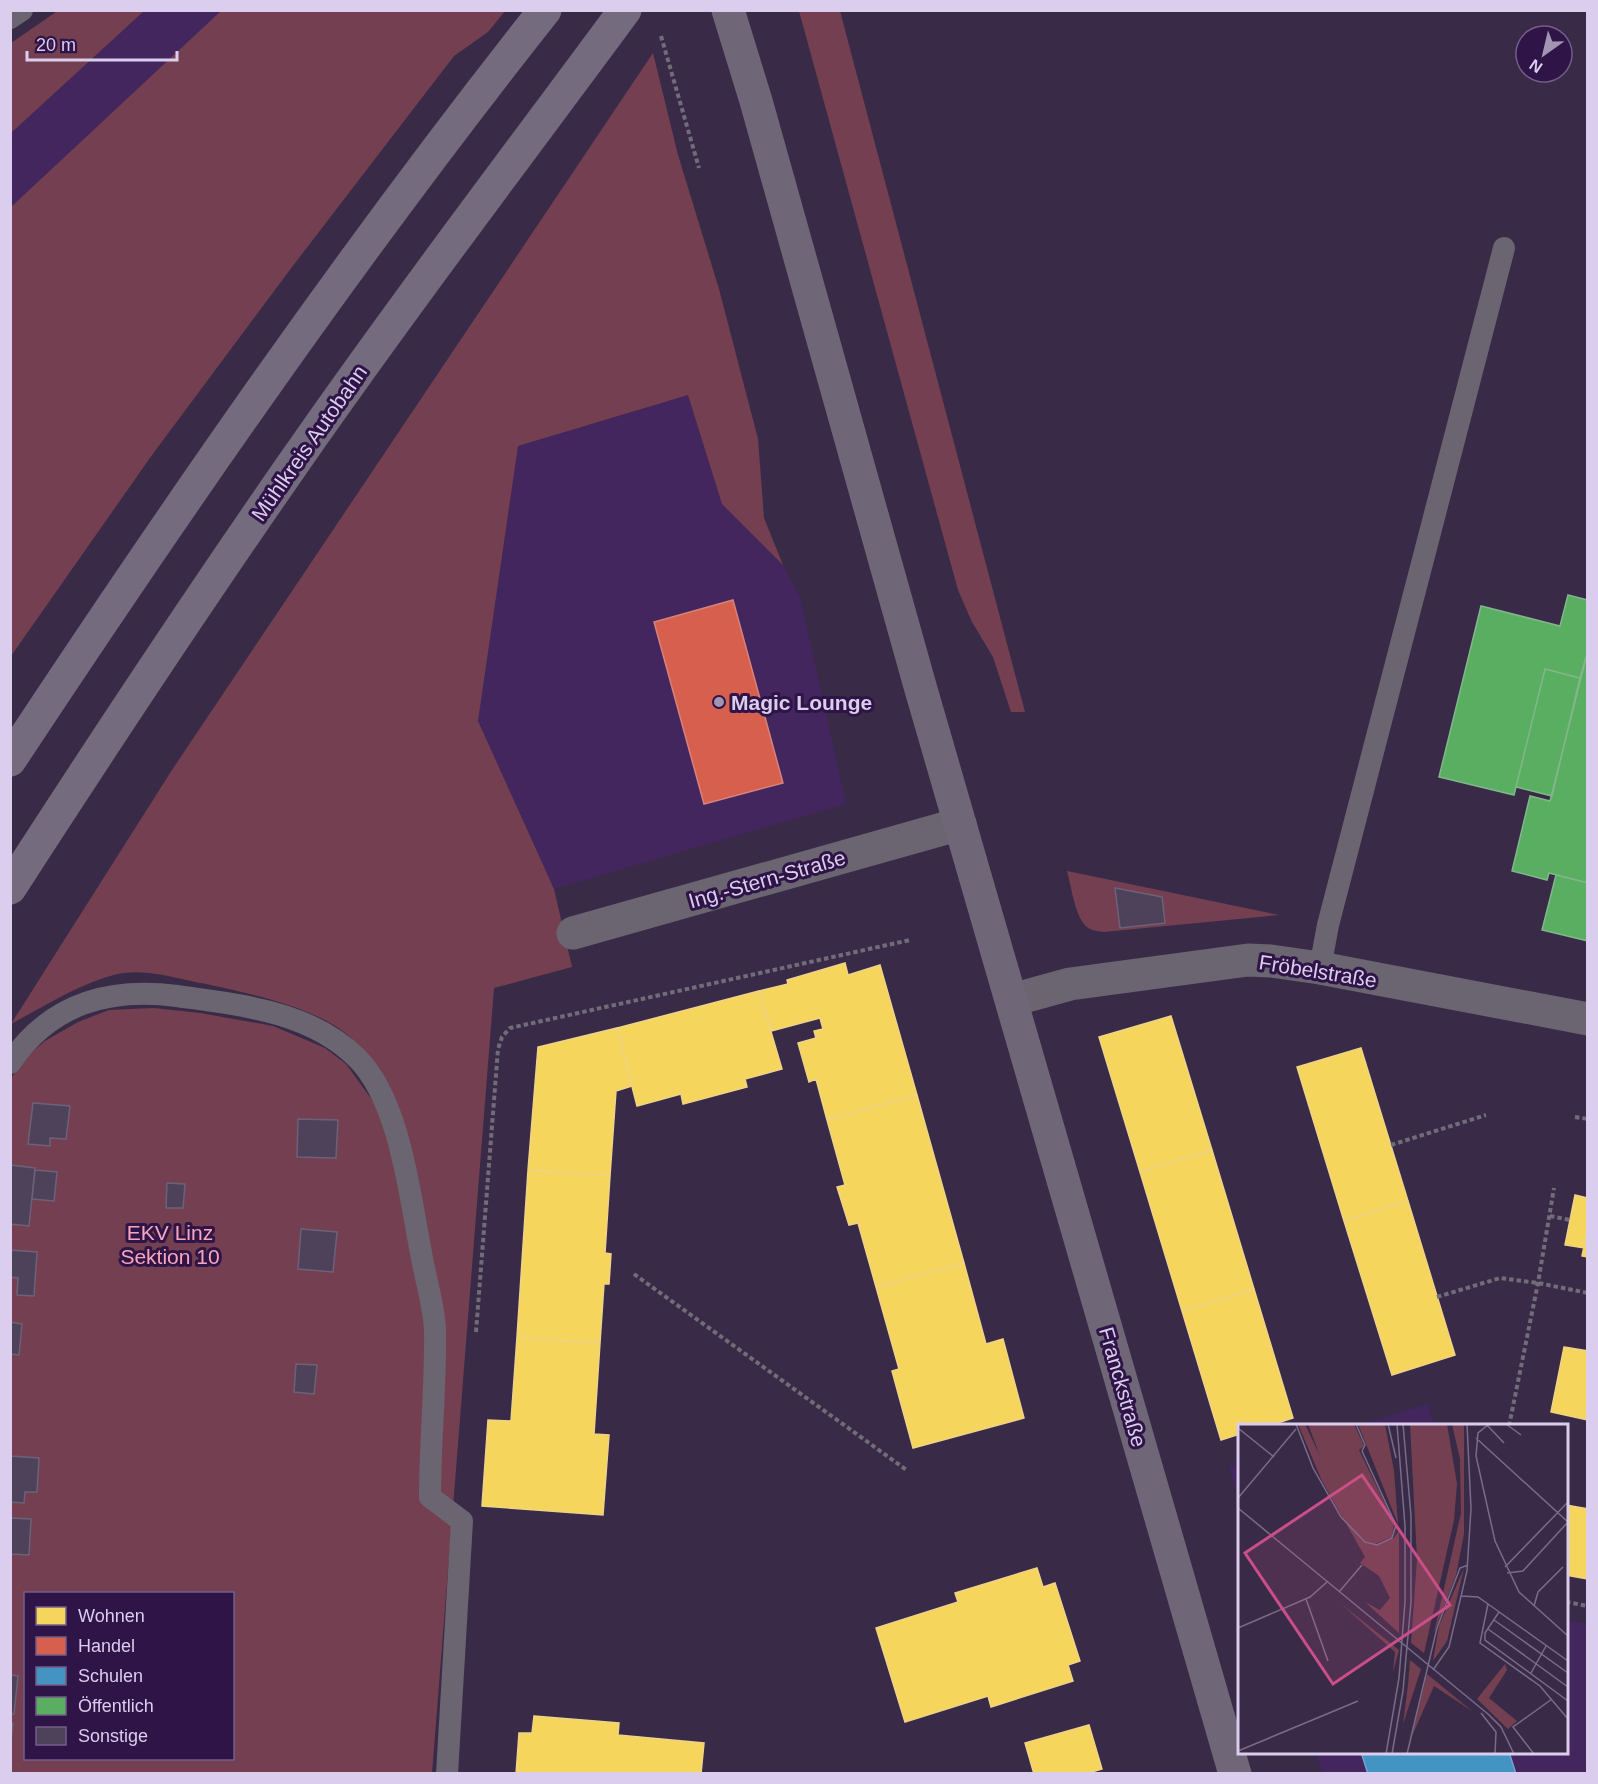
<svg xmlns="http://www.w3.org/2000/svg" width="1598" height="1784" font-family="Arial,sans-serif">
<style>
.built{fill:#42265d}
.green{fill:#744051;fill-rule:evenodd}
.homes{fill:#f6d55c;stroke:#eed388;stroke-width:1.5}
.shops{fill:#d6604d;stroke:#d8817d;stroke-width:1.5}
.schools{fill:#4393c3;stroke:#71a4d0;stroke-width:1.5}
.public{fill:#5aae61;stroke:#81b78b;stroke-width:1.5}
.building{fill:#4d4259;stroke:#6d617a;stroke-width:1.5}
.lines{fill:none;stroke-linecap:round;stroke-linejoin:round}
.path{stroke:#726c79;stroke-width:4;stroke-dasharray:4.5 3;stroke-linecap:butt}
.service{stroke:#6a6571;stroke-width:22}
.minor{stroke:#6a6571;stroke-width:33}
.secondary{stroke:#6f6777;stroke-width:33}
.motorway{stroke:#746b7e;stroke-width:33}
.poi-dot{fill:#a294b3;stroke:#2f1447;stroke-width:2}
.labels{text-anchor:middle;dominant-baseline:central;stroke-width:6;stroke-linejoin:round;paint-order:stroke}
.street-label{font-size:21px;fill:#dbcded;stroke:#2f1447}
.poi-label{font-size:21px;font-weight:bold;fill:#dbcded;stroke:#2f1447;text-anchor:start}
.park-label{font-size:21px;fill:#f9a6b9;stroke:#2f1447}
.inset-road{fill:none;stroke:#7a6c89;stroke-width:1.5}
.view{fill:#ca4e87;fill-opacity:0.15;stroke:#ca4e87;stroke-width:3}
.inset-edge{fill:none;stroke:#dbcded;stroke-width:3}
</style>
<rect width="100%" height="100%" fill="#392b47"/>
<path class="built" d="M144 11H222L11 207V133Z
M688 395 722 504 783 565 800 597 846 804 554 889 478 721 518 446Z
M1428 1404 1434 1425H1361Z
M1239 1464H1240L1239 1501 1229 1467Z
M1567 1620 1587 1624V1773H1322L1316 1753 1566 1752Z"/>
<path class="green" d="M59 10 144 11 11 133V43Z
M222 10 505 11 488 32 454 56 292 267 152 455 11 656V207Z
M799 11H840L1025 712H1011L993 657 972 622 958 590Z
M653 53 678 155 719 289 758 439 764 518 783 565 722 504 688 395 518 446 478 721 554 889 572 967 494 988 432 1773H11L10 1080 24 1059 45 1041 78 1022 109 1010 154 1008 200 1013 273 1026 325 1048 346 1064 375 1104C371 1091 359 1047 352 1039 321 1007 235 990 191 981 169 976 145 970 123 973 85 980 45 1006 11 1024L172 770ZM26 1594H232V1758H26Z
M1067 871 1279 915 1104 932C1098 931 1091 931 1086 926 1075 916 1071 885 1067 871Z"/>
<path class="homes" d="M845 963 848 975 880 965 917 1095 827 1120 816 1079 809 1082 798 1043 816 1038 814 1031 823 1029 820 1018 771 1031 759 991 788 984 787 980Z
M759 991 782 1069 745 1079 747 1087 683 1104 681 1094 637 1106 617 1028Z
M1171 1016 1212 1150 1140 1172 1099 1037Z
M617 1028 632 1086 616 1091 610 1176 528 1170 538 1047Z
M1361 1048 1408 1201 1344 1221 1297 1067Z
M917 1095 964 1263 876 1287 858 1223 849 1225 837 1187 845 1185 827 1120Z
M1212 1150 1254 1289 1182 1311 1140 1172Z
M528 1170 610 1176 605 1253 611 1254 609 1284H604L600 1343 517 1337Z
M1575 1195 1588 1198V1228L1584 1248 1565 1245Z
M1408 1201 1455 1355 1392 1375 1344 1221Z
M1588 1228V1257L1582 1256Z
M964 1263 986 1344 1003 1339 1024 1418 913 1448 892 1371 899 1369 876 1287Z
M1254 1289 1293 1418 1268 1426H1240V1434L1221 1440 1182 1311Z
M517 1337 600 1343 594 1434 609 1435 603 1515 482 1506 488 1420 511 1421Z
M1564 1347 1588 1351V1420L1551 1412Z
M1566 1505 1588 1509V1579L1566 1575Z
M1037 1568 1043 1587 1055 1583 1080 1661 1068 1665 1073 1681 991 1707 988 1696 905 1722 876 1628 958 1602 955 1593Z
M534 1716 619 1723 618 1735 704 1743 701 1774H516L519 1733H532Z
M1089 1725 1102 1769 1085 1774H1034L1025 1743Z"/>
<path class="shops" d="M733 600 783 783 704 804 654 622Z"/>
<path class="schools" d="M1361 1752H1509L1516 1774H1368Z"/>
<path class="public" d="M1568 595 1588 600V650L1580 678 1545 669 1514 795 1439 777 1481 606 1560 626Z
M1588 650V883L1549 873 1547 880 1512 871 1530 796 1550 801Z
M1545 669 1580 678 1552 796 1516 787Z
M1556 875 1588 883V941L1542 930Z"/>
<path class="building" d="M1115 888 1162 897 1165 923 1120 928Z
M33 1103 70 1106 66 1139 50 1138V1146L28 1144Z
M298 1119 338 1120 336 1158 297 1157Z
M10 1165 35 1168 29 1226 10 1224Z
M35 1170 57 1172 54 1201 32 1199Z
M167 1183 185 1184 183 1208H166Z
M301 1229 337 1232 333 1272 298 1269Z
M10 1250 37 1252 34 1296 17 1295 18 1278 10 1277Z
M10 1322 22 1324 19 1355 10 1354Z
M296 1364 317 1365 314 1394 294 1392Z
M10 1456 39 1458 37 1492H25L24 1503 10 1502Z
M10 1518 31 1519 29 1555 11 1554 10 1563Z
M10 1675 18 1676 14 1714H10Z
M10 1723H13L10 1748Z"/>
<g class="lines">
<path class="path" d="M661 36 699 168
M1575 1117 1588 1119
M1391 1145 1486 1115
M1550 1216 1570 1220
M634 1274 908 1471
M1437 1297 1500 1278 1538 1283 1588 1293
M476 1332 498 1049 502 1037 510 1028 910 940
M1509 1426 1538 1283 1554 1188
M1566 1602 1588 1606"/>
<path class="service" d="M10 18 22 10
M1320 968 1328 925 1504 248
M10 1063C50 1004 108 987 177 996 240 1005 310 1011 357 1058 401 1102 410 1199 422 1258 426 1281 434 1306 435 1330 436 1385 430 1441 430 1497L462 1521 447 1774"/>
<path class="minor" d="M573 933 960 824
M1012 1000 1070 984 1248 960 1271 961 1320 968 1588 1019"/>
<path class="secondary" d="M728 10 756 101 920 686 1235 1774"/>
<path class="motorway" d="M10 760C179 504 354 251 545 10
M10 888C101 747 193 608 288 471 396 315 512 163 625 10"/>
</g>
<circle class="poi-dot" cx="719" cy="702" r="6"/>
<g class="labels">
<g class="street-label">
<text transform="translate(309 443) rotate(-55)">Mühlkreis Autobahn</text>
<text transform="translate(767 879) rotate(-16)">Ing.-Stern-Straße</text>
<text transform="translate(1318 971) rotate(9)">Fröbelstraße</text>
<text transform="translate(1123 1387) rotate(74)">Franckstraße</text>
</g>
<g class="poi-label">
<text x="731" y="702">Magic Lounge</text>
</g>
<g class="park-label">
<text x="170" y="1232">EKV Linz<tspan x="170" dy="24">Sektion 10</tspan></text>
</g>
</g>
<g transform="translate(1238 1424)">
<rect width="330" height="330" fill="#392b47"/>
<path d="M60 0H67L82 32 70 0H116L126 22 121 26 156 98 154 113 132 122 156 114 161 107V209L127 178 142 186 152 174 141 152 122 139 127 133 84 57ZM120 0H147L156 47 160 100ZM172 0H209L219 60 216 96 186 229 173 219 179 135ZM214 0H226V110L218 151 196 209 223 89 222 35ZM226 144 209 217 195 237 201 202ZM102 179 161 226 155 248 157 228ZM172 236 183 245 165 300 170 261ZM267 240 269 246 251 274 279 297 270 305 239 275ZM189 250 234 287 196 262 174 312Z" fill="#744051"/>
<path class="inset-road" d="M58 0 75 44 103 93 127 118 139 121 154 114 158 101 124 27 127 21 118 0M150 0 158 34M251 0 240 9 238 32 257 117 281 168 330 212M268 0 283 11M249 1 266 19M0 4 36 33M238 14 330 98M0 74 58 5M0 84 250 290 263 303 276 330M267 143 330 78M269 149 285 147 330 98M101 168 124 141M223 172 240 173 250 180 242 219 302 262 330 295M68 175 90 237M250 180 330 237M296 182 300 168 325 143M261 188 247 209V216L330 277M256 196 330 249M0 204 72 173 89 158M250 205 330 263M195 246 211 223 229 147 233 85 229 0M293 249 308 222M243 289 258 308 257 330M0 327 120 277M148 330 161 254 167 178V102L159 0M154 330 165 267 173 178V92L165 0M169 330 199 204 222 144 230 141M296 330 275 303 314 275"/>
<path class="view" d="M124 51 212 181 95 260 7 129Z"/>
<rect width="330" height="330" class="inset-edge"/>
</g>
<rect width="1598" height="1784" fill="none" stroke="#dbcded" stroke-width="24"/>
<rect x="24" y="1592" width="210" height="168" fill="#2f1447" stroke="#745e89" stroke-width="1.5"/>
<rect x="36" y="1607" width="30" height="18" fill="#f6d55c" stroke="#745e89" stroke-width="1.5"/>
<text x="78" y="1622" font-size="18" fill="#dbcded">Wohnen</text>
<rect x="36" y="1637" width="30" height="18" fill="#d6604d" stroke="#745e89" stroke-width="1.5"/>
<text x="78" y="1652" font-size="18" fill="#dbcded">Handel</text>
<rect x="36" y="1667" width="30" height="18" fill="#4393c3" stroke="#745e89" stroke-width="1.5"/>
<text x="78" y="1682" font-size="18" fill="#dbcded">Schulen</text>
<rect x="36" y="1697" width="30" height="18" fill="#5aae61" stroke="#745e89" stroke-width="1.5"/>
<text x="78" y="1712" font-size="18" fill="#dbcded">Öffentlich</text>
<rect x="36" y="1727" width="30" height="18" fill="#4d4259" stroke="#745e89" stroke-width="1.5"/>
<text x="78" y="1742" font-size="18" fill="#dbcded">Sonstige</text>
<g transform="translate(1544 54) rotate(214)"><circle r="28" fill="#2f1447" stroke="#745e89" stroke-width="1.5"/>
<path d="M0-4.5L10 22L0 15L-10 22Z" fill="#a294b3"/>
<text y="-9" font-size="16" font-weight="bold" text-anchor="middle" fill="#dbcded">N</text>
</g>
<path d="M27 51v9h150v-9" fill="none" stroke="#dbcded" stroke-width="3"/>
<text x="36" y="51" font-size="18" fill="#dbcded" stroke="#2f1447" stroke-width="4.5" paint-order="stroke">20 m</text>
</svg>
